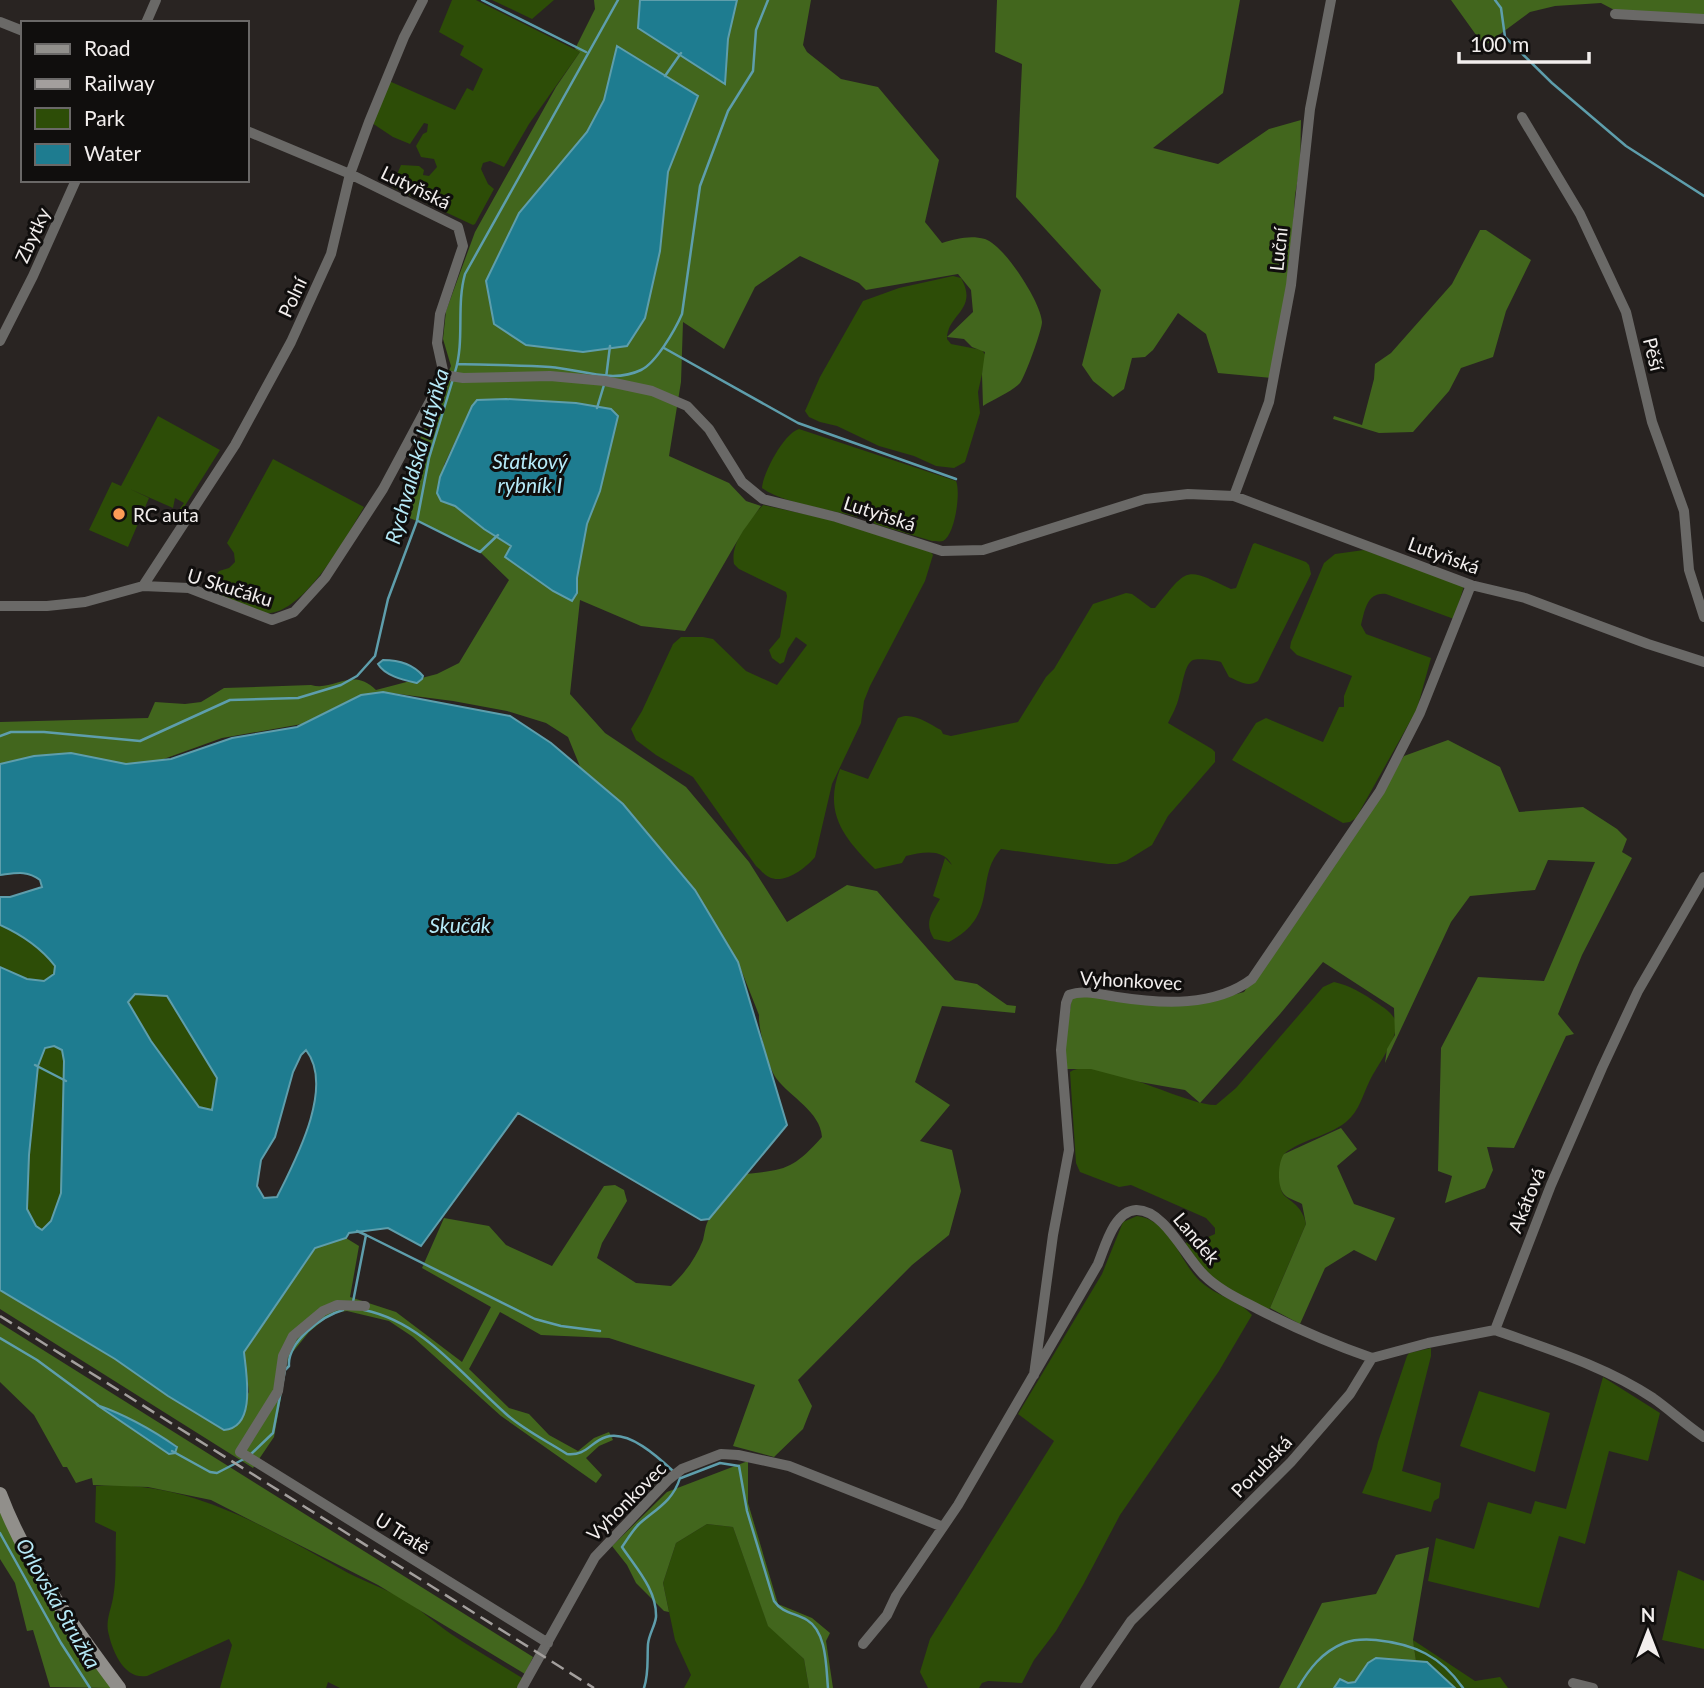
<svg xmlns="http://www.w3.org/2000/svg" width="1704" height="1688" font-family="Lato,sans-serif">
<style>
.green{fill:#2d4d07}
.forest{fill:#42661d;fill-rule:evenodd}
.water{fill:#1e7c90;stroke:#5e9eac;stroke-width:2;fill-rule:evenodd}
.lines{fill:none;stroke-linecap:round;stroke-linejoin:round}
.stream{stroke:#5e9eac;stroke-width:2.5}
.street{stroke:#6a6967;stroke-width:10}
.secondary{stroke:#918f8b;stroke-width:14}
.rail{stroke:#a39f9d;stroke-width:2.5;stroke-dasharray:14 7;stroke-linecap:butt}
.poi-dot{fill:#fd9c56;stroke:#100e0d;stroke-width:2.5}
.labels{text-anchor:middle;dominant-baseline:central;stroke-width:6;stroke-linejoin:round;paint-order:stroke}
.street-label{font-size:19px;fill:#f2eeed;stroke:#100e0d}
.poi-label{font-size:19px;fill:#f2eeed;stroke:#100e0d;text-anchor:start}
.water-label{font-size:21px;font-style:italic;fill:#b5e9f7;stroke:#100e0d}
</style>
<rect width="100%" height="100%" fill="#292422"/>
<path class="green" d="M452 0H476L580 52 529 124 504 167 490 161 483 163 481 169 488 184 494 189 475 224 473 225 392 187 401 165 419 166 424 170 423 175 429 176 437 167 434 159 421 157 416 146 423 134 427 132 428 124 424 123 410 144 393 137 372 123 389 81 455 110 467 88 473 91 483 69 460 55 464 46 439 32Z
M492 0H554L532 19Z
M953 276 961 278C979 310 947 314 947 339L951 344 982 350 986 356 978 392 980 413 965 462 954 468 936 466 914 456 879 446 837 426 820 422 809 417 805 411 820 377 863 301 899 288Z
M158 416 220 450 181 512 179 510 184 503 175 498 173 508 130 489 149 498 128 547 89 530 112 482 121 486Z
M799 429 956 481C961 492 955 535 943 541 940 542 935 541 932 541L875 524 866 517H857C832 510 782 503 762 488 763 473 784 433 799 429Z
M273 459 364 507C347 536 302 618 264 613 246 611 226 597 209 589L219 571 229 568 235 562 234 553 227 543Z
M763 505 827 519 930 551 933 555 925 581 870 686 864 701 861 723 832 784 815 857C806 868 784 885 769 877 764 875 760 869 756 866L693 777 656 755 636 740 631 729 642 711 673 644 681 637H703L713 639 746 671 777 685 807 645 796 637 788 649 784 662 780 664 772 658 769 650 780 637 787 596 786 592 739 569 734 564C730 543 749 520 763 505Z
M1255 543 1306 562 1309 565 1311 574 1258 681C1248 688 1239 681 1229 677L1221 662C1216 660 1197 658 1193 660 1184 664 1182 689 1179 697 1177 706 1172 715 1168 723L1212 749 1215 752V762L1168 816 1152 845 1126 861 1117 864H1108L1001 849C974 878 1000 915 949 942L934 939C924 923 931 914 940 899L933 896 945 858 952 865C943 848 923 852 906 856L902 863 875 869C844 838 823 813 840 769L868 779 898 718C912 711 928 723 941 730L943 734 951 736 1018 722 1046 677 1054 669 1093 604 1126 593 1132 594 1151 608H1155C1188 568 1184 566 1231 589L1236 588 1253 544Z
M1364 550 1464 586 1454 619 1386 594C1367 592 1365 610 1361 625L1366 634 1431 658 1417 709 1356 818 1350 822 1343 823 1232 760 1256 723 1266 718 1323 742 1339 707H1344V696L1352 676 1297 655 1290 648 1291 642 1324 563 1335 554Z
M0 925C20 934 41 948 55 966L54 974 44 981 27 979 0 967Z
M1334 982C1349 985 1364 994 1377 1003 1384 1008 1393 1013 1396 1022 1399 1037 1377 1066 1370 1080 1362 1096 1360 1110 1346 1122 1327 1137 1302 1139 1284 1154 1283 1165 1279 1178 1281 1189 1283 1201 1301 1200 1306 1224L1269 1310 1209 1278 1185 1244 1189 1240 1206 1238 1215 1234V1228L1206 1218 1131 1185 1119 1187 1080 1172 1076 1163 1070 1072C1094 1054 1183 1105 1216 1105L1236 1088 1323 987Z
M135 994 167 995 217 1078 212 1110 199 1107 151 1041 128 1002Z
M54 1046 62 1050 64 1061 61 1194 51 1221 42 1230 36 1226 27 1209 29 1155 38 1066 45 1048Z
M1137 1216C1169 1220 1178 1257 1197 1278 1212 1295 1238 1299 1252 1315L1219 1371 1120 1515 1083 1585 1056 1631 1034 1660 1022 1683 988 1681 982 1683 979 1688H928L920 1672 930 1639 1054 1441 1018 1414 1102 1274 1123 1222Z
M1431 1348V1356L1402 1471 1441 1483 1439 1498 1434 1501 1431 1512 1362 1493 1372 1469 1378 1442 1407 1356 1409 1353Z
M1603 1377 1660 1413 1648 1461 1609 1451 1585 1544 1559 1536 1539 1608 1428 1581 1436 1538 1474 1549 1488 1502 1531 1514 1535 1501 1566 1509Z
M1479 1391 1550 1413 1535 1472 1460 1446Z
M96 1486C186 1479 266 1527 341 1569 361 1581 383 1587 403 1599 420 1609 435 1623 451 1634 475 1650 500 1664 524 1679L519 1688H340L328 1682 326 1688H220L232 1645 229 1639 147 1676C124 1680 112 1651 108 1631 106 1620 111 1609 113 1598 117 1577 115 1553 116 1532L95 1522Z
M707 1524 733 1527 768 1625 804 1659 809 1688H684L691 1675 675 1640 663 1583 676 1543Z
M1678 1570 1704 1581V1649L1662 1640Z
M1413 1640 1475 1681 1500 1677 1508 1688H1455L1427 1662 1416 1661Z"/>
<path class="forest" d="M594 0H640L638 28 724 83 728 39 737 0H811L803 45 807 52 841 79 878 87 939 160 925 222 942 243C957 239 969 235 985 239 1004 245 1041 302 1042 322 1042 330 1025 377 1020 383 1013 391 992 400 983 406L982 374 985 352 972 347 964 339 947 337 973 312 971 290 958 274 866 290 859 283 800 256 755 287 724 349 683 322 681 382 669 456 729 483 746 501 761 506 743 531 685 631 641 626 580 600 570 694 605 733 686 787 749 862 787 922 847 885 877 891 955 980 977 984 1007 1005 1016 1006 1015 1013 942 1006 915 1082 950 1105 920 1141 952 1150 961 1191 949 1235 912 1265 798 1380 812 1406 803 1429 774 1457 733 1446 755 1385 609 1338 541 1335 500 1312 469 1369 509 1408 529 1414 549 1435 578 1451 594 1438 609 1432 613 1440 599 1446 586 1458 602 1475 596 1483 501 1416 413 1337 389 1321 347 1311 332 1313 309 1332 288 1358 274 1437 253 1468 0 1309V1290L115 1359 168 1396 223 1430 229 1429 249 1392 244 1353 315 1248 346 1238 359 1246 350 1297 396 1312 462 1362 491 1307 422 1268 444 1218 489 1226 506 1245 552 1266 604 1186 615 1185 624 1190 627 1201 602 1243 597 1258 636 1283 671 1286C685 1273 696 1258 703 1240 705 1232 705 1226 709 1219L746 1174C787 1170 794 1168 822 1137 820 1111 791 1098 776 1078 768 1068 758 1027 759 1015L738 962 623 804 581 769 568 737 546 723 507 711 453 701 383 692 361 695 302 724 222 738 161 760 126 764 71 753 34 756 0 764V722L148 718 155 702 185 704 201 702 224 688 311 685C334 692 352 666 376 690L437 674 459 663 509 580 481 553 427 525 407 517 414 453 451 366 443 339 446 311 475 232 556 87 580 52 575 49 595 9ZM617 47 698 96 668 172 660 251 645 318 627 346 583 352 519 213 587 132 604 100ZM506 399 576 403 611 409 618 416 600 491 587 524 577 578V593L505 557 512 546 484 529 455 506 441 501 444 465 472 406 477 400Z
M997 0H1240L1223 93 1153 148 1218 164 1269 129 1301 120 1300 167 1295 195 1290 276 1272 378 1218 373 1206 334 1178 313 1153 350 1145 357 1132 358 1124 389 1113 397 1093 381 1082 365 1101 290 1016 197 1022 64 995 52Z
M1451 0H1704V19L1620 13 1601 3 1555 6 1530 12 1484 46Z
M1480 230H1486L1531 260 1506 311 1493 357 1461 368 1449 391 1413 432 1379 433 1333 419 1334 416 1362 425 1374 379 1375 364 1391 353 1452 284Z
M1448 740 1500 767 1519 812 1583 807 1617 829 1627 839 1622 852 1632 858 1582 955 1558 1014 1574 1034 1566 1036 1514 1148 1487 1147 1493 1170 1485 1188 1445 1203 1452 1176 1438 1171 1441 1048 1478 977 1544 981 1595 862 1548 860 1535 890 1470 896 1451 922 1385 1063 1387 1049 1395 1035 1394 1008 1323 962 1280 1014 1200 1103 1185 1090 1140 1082 1091 1069H1066L1065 1038 1072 998 1075 995 1210 1001 1244 992 1404 756Z
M1341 1128 1357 1149 1337 1166 1354 1204 1395 1218 1376 1261 1354 1250 1325 1268 1300 1324 1270 1308 1306 1224 1302 1204C1297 1201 1286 1198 1283 1193 1277 1184 1278 1162 1284 1154Z
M0 1323 533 1657 525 1674 378 1585 211 1500 148 1487 93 1485 92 1478 76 1483 67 1467H63L34 1415 0 1382ZM100 1407C128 1415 152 1430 177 1446L175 1453 169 1454Z
M748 1461V1503L778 1604 812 1618 830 1633 826 1641 833 1688H809L804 1659 768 1626 733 1527 707 1524 676 1543 663 1583 669 1612 664 1611 636 1583 627 1565 612 1546 667 1492Z
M0 1512 111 1688 50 1687 33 1630 27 1631 15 1583 0 1559Z
M1429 1547 1413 1640 1416 1661 1376 1658 1368 1663 1355 1682 1348 1683 1340 1679 1334 1688H1279L1322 1603 1376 1594 1396 1555Z"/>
<path class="water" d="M640 0H737L728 39 725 84 638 28Z
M617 46 698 96 668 172 660 251 645 318 627 346 583 352 526 345 494 324 486 281 519 213 587 132 604 100Z
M506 399 576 403 611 409 618 416 600 491 587 524 577 578V593L572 601 553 591 505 557 511 546 484 529 455 506 441 501 437 493 440 477 472 406 477 400Z
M383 660C398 660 413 664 423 676L422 679 417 683C404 680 385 676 378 664Z
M383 692 510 716 551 743 623 804 695 890 738 962 787 1125 709 1219 701 1220 518 1113 421 1246 388 1228 349 1233 346 1238 315 1248 244 1352C246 1373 257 1428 224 1430L168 1396 115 1359 0 1290V967L27 979 44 981 54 974 55 966C41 948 20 934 0 925V897H10L42 887 40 880C27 870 16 873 0 875V764L34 756 71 753 126 764 171 759 232 738 297 727 361 695ZM135 994 167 996 217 1078 212 1110 199 1107 151 1041 128 1002ZM54 1046 62 1050 64 1061 61 1193 51 1221 42 1230 36 1226 27 1209 29 1155 38 1066 45 1048ZM306 1050C335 1087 295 1161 277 1197L264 1198 257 1186 261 1160 275 1137 293 1072 301 1055Z
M97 1405C126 1415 151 1429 177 1447L175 1453 169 1454Z
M1376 1658 1427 1662 1455 1688H1334L1340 1679 1348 1683 1355 1682 1368 1663Z"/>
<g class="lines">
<path class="stream" d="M482 0 586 52
M1495 0 1501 8 1505 37 1552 83 1626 146 1704 196
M665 76 681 53
M664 348 798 423 956 479
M458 364C489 365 520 365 550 367 580 369 612 384 641 370 656 363 675 330 682 314L700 186 728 111 753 71 756 30 768 0
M455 372C465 340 456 306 465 274L618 0
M606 378 610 346
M597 408 604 385
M418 521 480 552 498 535
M0 736 11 732H44L140 741 230 700 298 698 341 685 357 676 375 656 388 599 417 521 429 458 453 379
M35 1065 66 1081
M366 1235 535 1319 561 1326 600 1331
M353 1302 366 1235 357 1231
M364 1310C423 1322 461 1374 505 1413 522 1429 547 1441 567 1454 587 1456 590 1442 606 1437 629 1430 658 1457 673 1471
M0 1338 37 1360 98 1405
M172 1451 210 1472 217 1473 244 1459
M250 1455 273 1433 285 1370 289 1366C287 1342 322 1316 343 1310
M681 1478 720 1463 739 1466 747 1511 774 1601C782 1613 795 1613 807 1620 827 1632 826 1667 828 1688
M0 1533 61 1643 90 1688
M644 1688C649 1673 647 1659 648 1644 649 1634 655 1626 656 1617 657 1590 636 1568 622 1547 627 1540 632 1531 639 1524 656 1509 673 1501 680 1478L678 1475
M1298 1688C1309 1669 1322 1652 1344 1643 1355 1639 1364 1639 1376 1640 1414 1644 1441 1656 1463 1688"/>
<path class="street" d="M1615 14 1704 19
M0 22 23 31
M146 23 156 0
M1522 117 1580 214 1626 312 1652 422 1684 511 1689 570 1704 617
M247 131 350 174 458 227 463 246 440 314 437 343 444 375
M0 341 33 276 76 180
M444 375 463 378 550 376 605 381 652 391 687 406 709 429 742 482 763 499 836 517 942 551 983 550 1145 499 1188 494 1234 496 1471 585 1525 598 1648 644 1704 662
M1234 496 1269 402 1291 285 1310 109 1331 0
M143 586 235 445 291 342 331 254 350 174 369 122 404 37 423 0
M0 606H47L85 602 143 586 189 588 272 620 294 612 325 578 383 489 444 375
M365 1306 337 1305 323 1311 293 1336 283 1356 278 1391 240 1452 548 1643
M1495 1330 1551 1185 1602 1068 1638 991 1704 877
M1495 1330C1548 1349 1605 1366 1653 1398 1670 1410 1686 1425 1704 1437
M1034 1375 1053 1235 1069 1150 1061 1050 1066 1003 1069 995C1084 989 1102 995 1117 997 1162 1004 1215 1007 1252 979L1380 791 1420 713 1471 585
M863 1644 887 1615 896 1596 958 1505 1098 1264C1105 1247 1114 1211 1136 1210 1164 1209 1185 1257 1204 1275 1219 1290 1239 1299 1258 1309 1295 1328 1332 1344 1372 1358
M1573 1683 1593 1688
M522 1688 595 1557 668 1480 682 1469 721 1454 738 1455 789 1466 943 1527
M1085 1688 1131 1621 1291 1462 1350 1394 1372 1358 1428 1343 1495 1330"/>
<path class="secondary" d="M0 1494C27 1566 74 1627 119 1688"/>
<path class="rail" d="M0 1316 594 1688"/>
</g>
<circle class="poi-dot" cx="119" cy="514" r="7"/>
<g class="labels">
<g class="street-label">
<text transform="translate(416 187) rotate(26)">Lutyňská</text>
<text transform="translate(32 235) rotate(-66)">Zbytky</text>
<text transform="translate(1278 249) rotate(-84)">Luční</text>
<text transform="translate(292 297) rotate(-65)">Polní</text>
<text transform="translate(1654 354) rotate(76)">Pěší</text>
<text transform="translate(880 513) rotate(18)">Lutyňská</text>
<text transform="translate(1444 555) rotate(20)">Lutyňská</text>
<text transform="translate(230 587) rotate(17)">U Skučáku</text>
<text transform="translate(1131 980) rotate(3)">Vyhonkovec</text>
<text transform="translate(1526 1200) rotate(-68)">Akátová</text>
<text transform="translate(1197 1238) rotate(50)">Landek</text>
<text transform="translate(1261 1466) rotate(-46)">Porubská</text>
<text transform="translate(626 1501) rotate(-45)">Vyhonkovec</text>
<text transform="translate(403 1533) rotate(32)">U Tratě</text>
</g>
<g class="poi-label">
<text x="133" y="514">RC auta</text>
</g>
<g class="water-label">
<text transform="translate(416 456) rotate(-74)">Rychvaldská Lutyňka</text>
<text x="530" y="460">Statkový<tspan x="530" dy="24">rybník I</tspan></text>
<text x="460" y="924">Skučák</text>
<text transform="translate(59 1603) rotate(60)">Orlovská Stružka</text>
</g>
</g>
<rect x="21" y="21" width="228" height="161" fill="#100e0d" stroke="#6a6867" stroke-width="2"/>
<rect x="35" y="44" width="35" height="10" fill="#918f8b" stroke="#6a6867" stroke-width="2"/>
<text x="84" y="56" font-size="21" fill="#f2eeed">Road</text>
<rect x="35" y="79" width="35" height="10" fill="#a39f9d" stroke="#6a6867" stroke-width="2"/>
<text x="84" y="91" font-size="21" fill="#f2eeed">Railway</text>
<rect x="35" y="108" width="35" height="21" fill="#2d4d07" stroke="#6a6867" stroke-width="2"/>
<text x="84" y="126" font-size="21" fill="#f2eeed">Park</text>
<rect x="35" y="144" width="35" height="21" fill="#1e7c90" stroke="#6a6867" stroke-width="2"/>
<text x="84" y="161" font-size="21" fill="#f2eeed">Water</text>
<g transform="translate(1648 1632)" stroke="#100e0d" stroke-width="5" paint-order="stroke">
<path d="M0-5L12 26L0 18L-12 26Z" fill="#f2eeed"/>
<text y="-10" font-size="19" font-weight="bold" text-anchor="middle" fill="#f2eeed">N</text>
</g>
<path d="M1459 52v10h130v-10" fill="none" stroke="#f2eeed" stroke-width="3.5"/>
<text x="1470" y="52" font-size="21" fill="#f2eeed" stroke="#100e0d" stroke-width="5" paint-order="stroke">100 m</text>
</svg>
